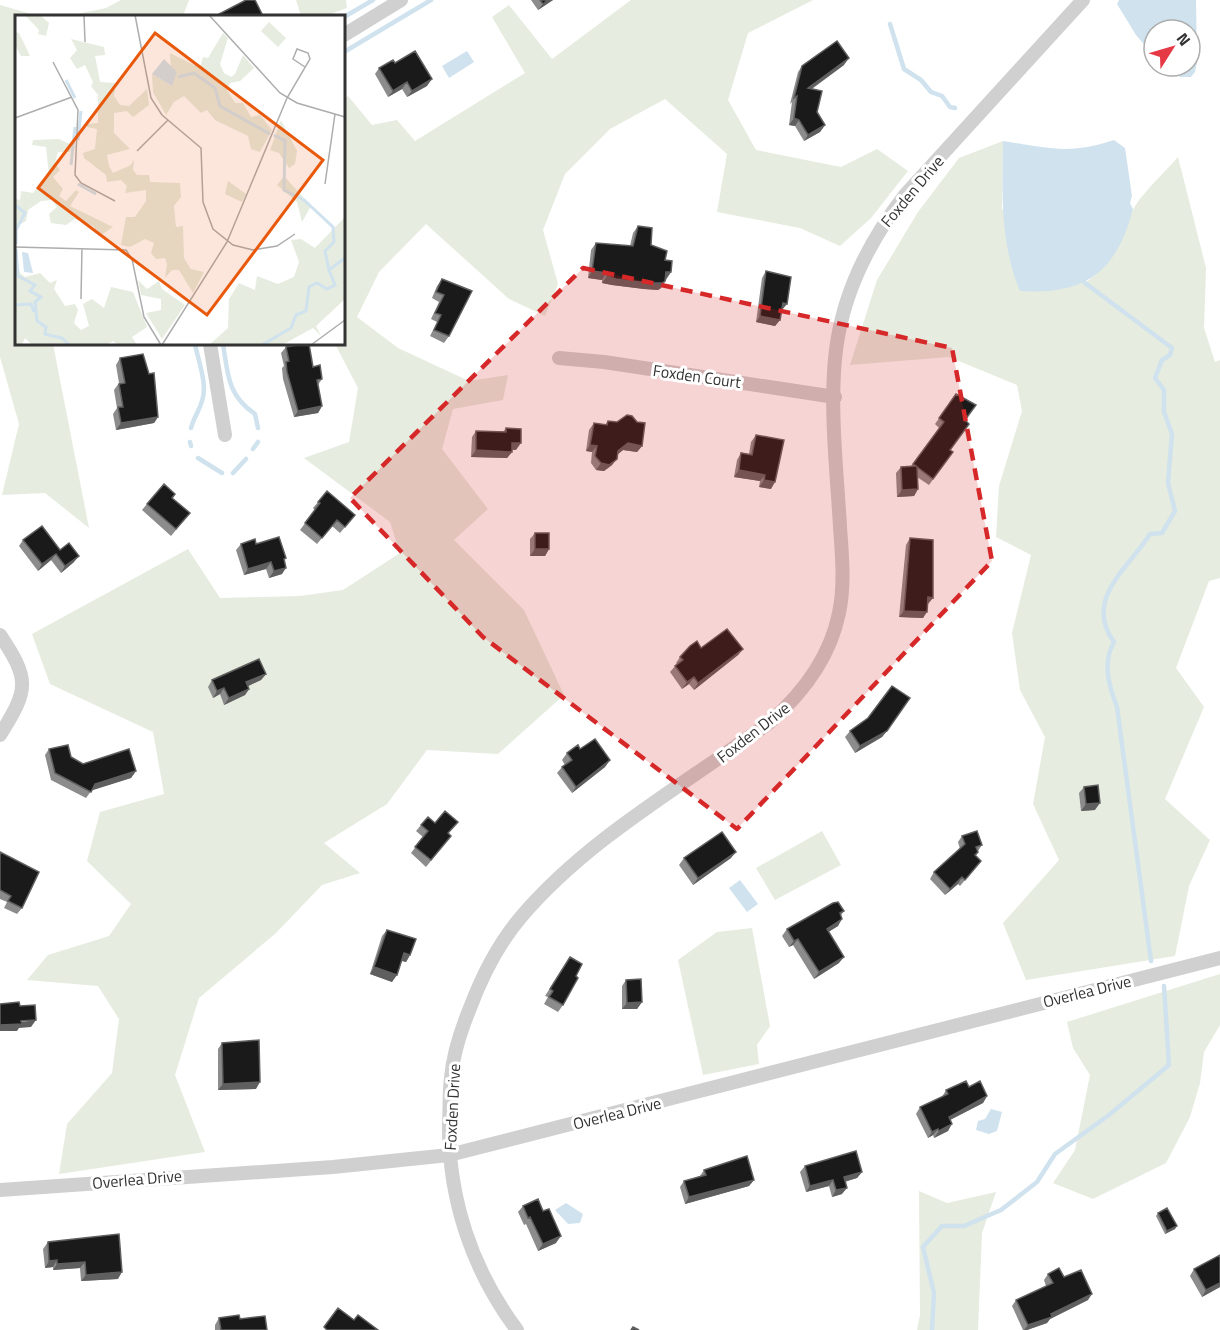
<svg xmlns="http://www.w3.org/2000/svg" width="1220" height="1330" font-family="'Titillium Web',sans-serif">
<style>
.green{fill:#e6ecdf}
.water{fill:#cfe2ee}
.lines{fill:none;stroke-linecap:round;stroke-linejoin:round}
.stream{stroke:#cfe2ee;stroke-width:4.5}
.street{stroke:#d0d0d0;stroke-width:14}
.wall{fill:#8c8c8c}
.shaded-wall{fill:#5f5f5f}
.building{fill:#1a1a1a;stroke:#5f5f5f;stroke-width:1.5}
.marked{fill:#d62828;fill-opacity:0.2;stroke:#d62828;stroke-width:4.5;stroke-dasharray:12 8;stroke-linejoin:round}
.labels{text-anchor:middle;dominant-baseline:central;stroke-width:6;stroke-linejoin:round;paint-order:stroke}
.street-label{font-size:16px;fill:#333;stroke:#fff}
.inset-river{fill:none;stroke:#cfe2ee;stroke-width:3}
.inset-road{fill:none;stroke:#adadad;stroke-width:1.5}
.view{fill:#e8590c;fill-opacity:0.15;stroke:#e8590c;stroke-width:3}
.inset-edge{fill:none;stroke:#333;stroke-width:3}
</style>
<rect width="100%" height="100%" fill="#fff"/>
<path class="green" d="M121 0H189L183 16H67L106 8Z
M296 0H346L347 8 325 16H301Z
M631 0H813L748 33 728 100 756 150 841 167 877 149 908 171 871 218 840 246 800 228 717 212 727 154 665 99 610 129 565 174 543 230 558 284 545 316 509 299 426 224 379 272 357 317 398 348 469 381 508 375 503 400 453 409 442 449 488 509 454 540 524 610 564 695 498 754 427 750 387 804 324 843 360 873 322 885 276 933 199 998 175 1075 205 1152 59 1174 67 1124 112 1073 119 1019 98 986 27 980 48 955 109 936 131 904 87 861 100 812 164 794 153 732 50 684 32 634 188 549 220 598 300 596 343 590 400 553 390 522 304 458 349 442 358 388 335 344H344V100L348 96 372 125 397 120 415 141 525 73 492 17 509 5 552 59Z
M0 5 38 16H16V344H53L89 528 45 493 2 495 19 424 0 357Z
M1003 141 1002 209 1085 283C1115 261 1119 242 1133 210 1141 194 1166 171 1178 157L1206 268 1204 328 1215 362 1220 360V578L1209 581 1176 668 1204 707 1165 799 1210 840 1189 886 1175 956 1026 980 1003 923 1059 860 1033 804 1045 737 1020 690 1012 633 1031 555 996 537 999 486 1022 411 1017 385 949 357 850 365 877 280 918 212 959 158Z
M822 831 841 865 775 900 756 868Z
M752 928 770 1026 757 1045 759 1064 703 1075 678 960 717 932Z
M1220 974V1025L1204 1052 1200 1083 1190 1117 1166 1163 1093 1199 1053 1183 1075 1150 1090 1075 1073 1048 1067 1022Z
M919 1191 947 1203 996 1192 982 1233 978 1330H917L920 1315Z"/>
<path class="water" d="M1119 0H1196L1197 62 1195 72 1191 77H1180L1162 66H1190V30H1154V56L1136 35 1117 4Z
M467 51 474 62 449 78 442 66Z
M1114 140 1125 148 1132 196 1130 203 1133 209C1116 273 1085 295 1020 291 1000 244 1002 190 1003 141 1049 148 1068 155 1114 140Z
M740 880 758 904 747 912 729 888Z
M991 1109 1002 1112 997 1131 989 1134 976 1130 978 1121 985 1119Z
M566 1203 583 1214 580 1223 568 1224 555 1210Z"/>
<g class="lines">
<path class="stream" d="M344 17 373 0
M890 24 904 69 921 80 931 92 942 96 950 107 955 108
M344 52 431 0
M1085 283 1172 348 1170 355 1162 360 1155 378 1164 390V412L1172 434 1168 483 1175 511 1162 533 1150 534C1128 569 1083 599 1114 642 1102 663 1109 686 1117 707L1151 961
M223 344C228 374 227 395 255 414L258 428
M191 428C194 416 199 412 202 401 208 385 198 360 195 344
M190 442 191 446
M253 449 258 442
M198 458 222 473
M233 473 246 459
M932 1330 934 1293 923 1247 942 1226H964L1001 1210 1037 1182 1055 1154 1109 1115 1169 1065 1164 986"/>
<path class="street" d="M344 35 401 0
M210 344 225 435
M559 358 604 362 835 397
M0 635C30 680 29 689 0 735
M0 1190 333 1167 449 1155 1220 958
M517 1330C472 1270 448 1198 449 1123 450 1108 449 1093 451 1078 453 1054 461 1030 470 1008 482 976 498 944 521 917 589 837 686 784 770 722 803 693 830 658 839 613 845 585 842 555 840 527 837 472 829 405 836 350 843 293 870 240 905 195L1083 0"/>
</g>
<path class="wall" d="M531 0H553L538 10Z
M395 63 427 86 407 97 402 89 388 97 375 74 379 68Z
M844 65 812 89 817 112 825 125 820 132 804 141 795 126 789 125 792 102 790 104 798 72 802 66Z
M638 226 651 245 665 260 671 272 661 288 658 290 644 289 612 285 602 283V280L588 278 591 250 596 243 630 246 633 233Z
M766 271 782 310 780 320 775 326 756 322 762 278Z
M442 279 449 336 444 343 430 336 437 322 431 319 439 302 432 298 437 286Z
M286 347 322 379 318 385 322 406 318 413 294 417 283 379 282 368 284 366 281 353Z
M120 358 158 417 154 423 116 430 113 414 117 408 114 390 119 383 116 365Z
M956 394 965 421 950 450 953 452 929 485 917 477 918 489 914 496 897 497 896 473 901 467 911 466 939 428 935 424Z
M608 421 642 446 637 452 623 450 617 455 612 465 604 471 596 470 591 463 592 452 586 451 589 430 594 423 605 425Z
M506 428 516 450H512V452L507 458 471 457 472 437 476 431 503 432Z
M756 435 771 489 759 487 760 481 734 477 737 460 741 453 749 454 751 442Z
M318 502 355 515 340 533 332 526 317 544 300 530 315 510 313 508Z
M147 504 190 513 171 536 142 510Z
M535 533 549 549 545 556H530V539Z
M910 538 928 604 923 618 899 617 906 545Z
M23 540 60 550 74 562 61 573 51 560 38 571 19 546Z
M241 544H256L284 561 282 574 269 578 266 569 244 575 236 550Z
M701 648 743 649 738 655 694 690 689 684 682 689 670 672 677 664 676 663 680 657Z
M266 674 261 680 248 686 249 689 245 695 224 705 220 694 213 698 208 687 212 680Z
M910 698 882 737 855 753 845 737 850 731Z
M49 749 71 757 83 764 136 771 131 778 92 790 86 798 51 780 45 755Z
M567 753 610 760 605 767 572 793 557 773 562 767 565 765 562 760Z
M1084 787 1095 810 1081 811 1079 793Z
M421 825 446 842 426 867 411 853 423 837 416 831Z
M962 836 982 845 978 851 976 856 981 861 960 886 958 884 945 895 930 879 934 872 960 849 958 842Z
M0 852 22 908 17 914 4 908 7 902 0 899Z
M684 858H731L693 885 679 865Z
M844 911 841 915 838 926 828 932 839 963 814 979 793 945 789 947 782 936 787 929Z
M387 930 410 955 406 962 402 961 392 982 370 974 382 936Z
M566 963 576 976 563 1005 558 1012 544 1004 548 997 545 996Z
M626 980 642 1002 637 1009H622V986Z
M222 1043 256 1089 218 1090V1049Z
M946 1090 987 1096 983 1103 950 1120 948 1131 934 1138 933 1135 928 1138 916 1114 920 1107 942 1097Z
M805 1166 862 1172 857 1178 845 1182 842 1194 832 1197 829 1186 806 1192 800 1172Z
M704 1170 754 1180 749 1186 685 1204 680 1187 684 1181 700 1176Z
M523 1206 556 1243 538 1251 526 1224 524 1225 518 1212Z
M1158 1213 1175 1229 1165 1234 1156 1216Z
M48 1242 118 1279 81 1281 80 1268 53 1270V1267L45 1268 43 1249Z
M1220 1255V1287L1202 1297 1190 1276 1194 1269Z
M1048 1274 1064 1277 1088 1300 1050 1319 1047 1323 1027 1330H1023L1012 1306 1016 1300 1046 1286 1044 1280Z
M219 1318 240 1319 267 1330H215V1325Z"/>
<path class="shaded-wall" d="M548 0H553L538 10 543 4Z
M849 58 844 65 804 94 808 88Z
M432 79 427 86 407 97 412 91Z
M407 82 402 89 388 97 393 91Z
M794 118 799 120 795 126 789 125Z
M825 125 820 132 804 141 808 135Z
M592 271 607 273 602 280 588 278Z
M666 272H671L666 279Z
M607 276 665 281 661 288 658 290 644 289 612 285 602 283Z
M783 303 787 304 782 310 779 309Z
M760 316 780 320 775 326 756 322Z
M322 406 318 413 294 417 298 411Z
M158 417 154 423 116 430 121 423Z
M512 443H521L516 450 507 449Z
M628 443 642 446 637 452 623 450 613 458 618 451Z
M590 445 597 446 592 452 586 451Z
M476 450 512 452 507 458 471 457Z
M617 459 612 465 604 471 596 470 601 463Z
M739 470 765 475 760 481 734 477Z
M764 480 775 482 771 489 759 487Z
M918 489 914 496 897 497 902 490Z
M535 549H549L545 556H530Z
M56 554 51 560 38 571 42 564Z
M79 556 74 562 61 573 65 566Z
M271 562 266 569 244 575 248 569Z
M286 568 282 574 269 578 274 571Z
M928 597 933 598 928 604H923Z
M904 611 927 612 923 618 899 617Z
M743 649 738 655 694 690 698 683Z
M266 674 261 680 242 689 246 682Z
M694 677 689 684 682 689 687 682Z
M224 688 220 694 213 698 217 691Z
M249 689 245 695 224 705 229 698Z
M887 731 882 737 855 753 860 746Z
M610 760 605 767 572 793 576 787Z
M136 771 131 778 90 791 95 784Z
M1100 803 1095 810 1081 811 1086 804Z
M736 852 731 858 693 885 698 878Z
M962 877 958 884 945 895 950 889Z
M842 919 838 926 822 936 827 929Z
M798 939 793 945 789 947 794 941Z
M404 953 410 955 406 962 399 960Z
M844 957 839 963 814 979 819 972Z
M374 967 397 975 392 982 370 974Z
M642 1002 637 1009H622L627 1003Z
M36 1020 31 1027 19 1028 17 1031H0V1025Z
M260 1082 256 1089 218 1090 223 1084Z
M987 1096 983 1103 944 1123 949 1117Z
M952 1124 948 1131 934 1138 939 1131Z
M938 1129 933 1135 928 1138 932 1132Z
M862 1172 857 1178 839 1183 844 1177Z
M754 1180 749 1186 685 1204 689 1197Z
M833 1180 829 1186 806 1192 810 1186Z
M847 1188 842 1194 832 1197 836 1190Z
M1177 1226 1175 1229 1165 1234 1167 1231Z
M561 1236 556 1243 538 1251 543 1244Z
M57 1260 53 1267 45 1268 49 1261Z
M85 1262 80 1268 53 1270 57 1264Z
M122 1272 118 1279 81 1281 86 1275Z
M1220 1283V1287L1202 1297 1206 1290Z
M1092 1294 1088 1300 1050 1319 1047 1323 1027 1330H1024L1028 1325Z"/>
<path class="building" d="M246 0H255L263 16H220L219 14Z
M540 0H548L543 4Z
M837 41 849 58 808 88 822 91 817 112 825 125 808 135 799 120 794 118 797 96 794 98 802 66Z
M415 51 432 79 412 91 407 82 393 91 379 68 393 60 395 63Z
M638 226 652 228 651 245 667 251 665 260 672 261 671 272H666L665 281 662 283H648L616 279 607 276V273L592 271 596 243 633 246Z
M766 271 791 277 787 304 783 303 780 320 760 316Z
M442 279 472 291 449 336 434 330 441 315 435 313 444 295 436 292Z
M303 344H309L313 367 320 365 322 379 317 380 322 406 298 411 287 372 286 362 289 361 286 347Z
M143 354 149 374 154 373 158 417 121 423 118 407H123L119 384 125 383 120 358Z
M956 394 976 405 965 420 969 424 950 450 953 452 933 479 917 467 918 489 902 490 901 467 916 466 913 464 944 422 939 418Z
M627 415 632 416 637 422 645 423 642 446 628 443 618 451 617 459 609 465 601 463 595 456 597 446 590 445 594 423 607 425 608 421 617 422Z
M506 428 521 429V443H512V452L476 450V431L506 432Z
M756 435 784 440 775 482 764 480 765 475 739 470 741 453 752 455Z
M164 484 175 494 172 498 190 513 176 529 147 504Z
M327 491 355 515 345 527 337 520 322 538 305 523 320 503 318 502Z
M42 526 60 550 69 543 79 556 65 566 56 554 42 564 23 540Z
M535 533H549V549H535Z
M279 537 286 558 284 559 286 568 274 571 271 562 248 569 241 544 255 539 256 544Z
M910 538 933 540V598L928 597 927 612 904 611Z
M727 629 743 649 698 683 694 677 687 682 675 666 683 660 680 657 690 646 697 641 701 648Z
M259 659 266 674 246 682 249 689 229 698 224 688 217 691 212 680Z
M892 686 910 698 887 731 860 746 850 731 868 718Z
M595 739 610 760 576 787 562 767 572 760 567 753 578 745 580 749Z
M68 745 71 757 83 764 129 749 136 771 95 784 91 792 55 773 49 749Z
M1098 785 1100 803 1086 804 1084 787Z
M445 811 458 822 448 833 451 836 431 860 415 847 428 831 421 825 428 817 435 823Z
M977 831 982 845 976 847 978 852 975 855 981 861 965 880 962 877 950 889 934 872 965 844 962 836Z
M722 832 736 852 698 878 684 858Z
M0 852 39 872 22 908 8 901 11 896 0 890Z
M838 902 844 911 840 913 842 919 827 929 844 957 819 972 798 939 794 941 787 929 833 903Z
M387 930 416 939 410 955 404 953 397 975 374 967Z
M570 957 582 964 576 976 578 978 563 1005 549 997 553 991 550 989Z
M641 979 642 1002 627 1003 626 980Z
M19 1002 20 1006 35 1005 36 1020 21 1021 22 1024 0 1025V1004Z
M259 1040 260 1082 223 1084 222 1043Z
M966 1081 969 1087 980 1081 987 1096 949 1117 952 1124 939 1131 938 1129 932 1132 920 1107 948 1094 946 1090Z
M856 1151 862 1172 844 1177 847 1188 836 1190 833 1180 810 1186 805 1166Z
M747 1156 754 1180 689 1197 684 1181 706 1175 704 1170Z
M538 1199 543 1211 549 1209 561 1236 543 1244 530 1217 528 1218 523 1206Z
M1167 1208 1177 1226 1167 1231 1158 1213Z
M119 1234 122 1272 86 1275 85 1262 57 1264V1260L49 1261 48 1242Z
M1220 1255V1283L1206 1290 1194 1269Z
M1059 1268 1064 1277 1081 1270 1092 1294 1051 1314 1052 1317 1028 1325 1016 1300 1053 1283 1048 1274Z
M338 1308 354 1320 358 1315 378 1330H327L324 1327Z
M239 1315 240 1319 265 1316 267 1330H221L219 1318Z
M633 1327 639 1330H631Z"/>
<path class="marked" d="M583 268 952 348 992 561 737 829 483 637 350 498Z"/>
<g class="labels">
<g class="street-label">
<text transform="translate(912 191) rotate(-50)">Foxden Drive</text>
<text transform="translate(697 376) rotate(8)">Foxden Court</text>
<text transform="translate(753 732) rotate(-38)">Foxden Drive</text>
<text transform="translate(1087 991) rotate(-14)">Overlea Drive</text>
<text transform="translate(452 1107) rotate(-87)">Foxden Drive</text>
<text transform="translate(617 1113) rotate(-14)">Overlea Drive</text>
<text transform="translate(137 1179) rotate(-5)">Overlea Drive</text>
</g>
</g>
<g transform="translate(15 15)">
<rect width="330" height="330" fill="#fff"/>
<path d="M10 0H25L34 8 31 21 23 19 24 15ZM254 7 271 23 263 32 246 16ZM0 17 4 18 15 41H6L0 30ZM208 18 213 23 205 49 209 58 216 62 220 59 228 40 239 53 225 66 215 68 212 75 220 88H228L236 102 245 100 257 115 245 137 236 134 233 121 200 105 192 95 186 98 169 81 159 87 151 100 138 77 137 59 157 71 155 38 185 53 188 42 193 43ZM56 24 89 32 90 40 80 41 85 67 101 68 99 81 105 90 114 91 132 74 134 90 118 102 112 96 99 98V118L115 134 92 140 94 151 98 158 116 150 119 144 118 155 122 160H134L135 167 165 168 166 182 159 191 161 212 168 211 169 243 176 254 189 257 178 278 164 255H157L150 263 152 249 150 243 141 244 136 238 139 228 130 224 115 232 106 230 111 202H120L131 186V175L110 178 112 171 106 165 92 167 91 160 69 143 68 138 80 134 82 114 72 112V109L83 108V80L76 71 78 67 70 50 62 54 55 43 62 35ZM266 105 282 136 280 149 274 153 264 138 255 135ZM44 124 57 130 55 137H43L40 148 45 155 38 162 48 174 44 181 51 186 61 175 64 177 55 191 98 212 86 220 78 211 60 204 51 210 36 208 34 199 42 192 37 185 26 186 13 195 11 206 0 212V184L5 185 6 176 18 178 34 160 31 132 17 130 18 125ZM269 161 296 191 287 207 282 187 262 170ZM213 166 231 179 227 187 210 179ZM330 202V284L301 311 306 321 298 313 267 330H194L213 313 214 284 224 268 240 275 242 261 263 269 279 262 284 247 276 225 286 224 300 233ZM0 235 5 258 10 262 25 258 35 268 42 265 39 274 50 291 60 289 63 295 59 308 66 315 74 311 68 289 77 284 89 293 96 272 118 277 132 312 117 322 122 330H103L98 326 91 330H17L10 323 7 330H0ZM123 265 132 274 144 266 147 274 170 290 147 324 131 298 146 295V284L126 280Z" fill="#e6ecdf"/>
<path d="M149 44 162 57 157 71 137 59ZM7 237 13 238 18 258 9 257Z" fill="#cfe2ee"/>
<path class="inset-river" d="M163 62 179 58 200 73 205 91 255 119M51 65 60 83M259 120 270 126 269 175 289 185 318 212 319 227 310 236 314 255M63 125 66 96M56 150 60 112M63 169 81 179M0 190 10 198 1 215V229M1 234 3 261 20 270 15 276 26 282 20 287 22 306 31 312 30 319 47 323 54 330M0 290 16 289 19 297M247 330 276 313 281 300 291 296 294 272 302 268 312 274 320 270 314 255 330 243"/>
<path class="inset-road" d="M69 0 70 27M120 0 136 83 147 100 186 133 188 187 198 214 218 230 238 235 262 231 280 219M194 0 265 78 282 88 330 102M38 47 63 95 60 160 66 168 100 186M0 103 57 82M122 136 153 105M310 169 320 99M0 232 111 235 117 244 129 302 146 330M66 284 67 233M147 330 212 227 272 83 295 44 293 38 282 34 278 44 290 52M296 330 330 305"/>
<path class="view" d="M140 18 308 145 192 300 23 173Z"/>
<rect width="330" height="330" class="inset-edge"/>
</g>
<g transform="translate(1172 48) rotate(53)"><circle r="28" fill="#ffffff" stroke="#adadad" stroke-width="1.5"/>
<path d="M0-4.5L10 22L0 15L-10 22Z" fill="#e63946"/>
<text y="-9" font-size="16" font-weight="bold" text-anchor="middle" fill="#333333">N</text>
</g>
</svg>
